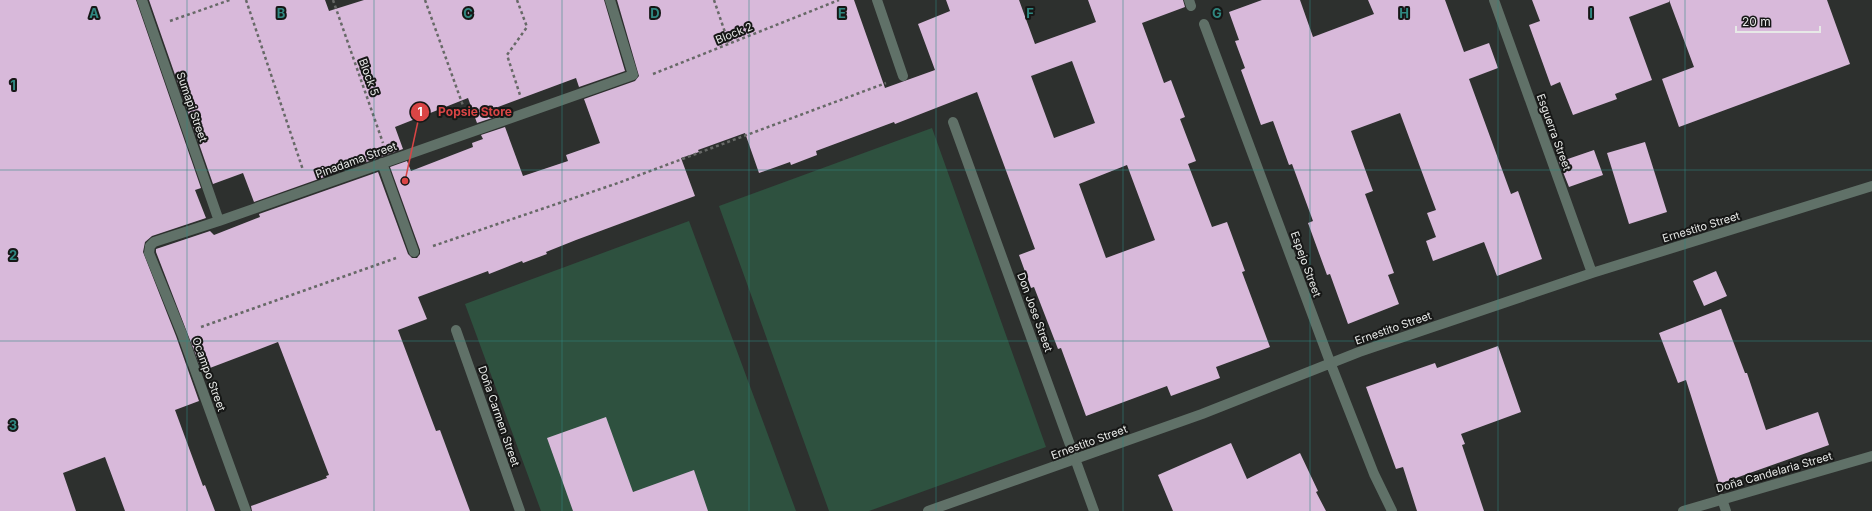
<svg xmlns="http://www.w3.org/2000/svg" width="1872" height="511" font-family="Inter,sans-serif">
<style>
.green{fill:#2e513f}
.building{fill:#d8b9da;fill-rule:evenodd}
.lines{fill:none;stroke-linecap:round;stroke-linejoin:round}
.path{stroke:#676967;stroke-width:2.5;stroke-dasharray:3 3;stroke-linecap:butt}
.minor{stroke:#607168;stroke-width:10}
.grid{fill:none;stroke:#2f8780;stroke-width:1;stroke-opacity:0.55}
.labels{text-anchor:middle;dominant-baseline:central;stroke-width:4;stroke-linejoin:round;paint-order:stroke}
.street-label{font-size:11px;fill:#e7e9e7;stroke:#161716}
.grid-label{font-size:13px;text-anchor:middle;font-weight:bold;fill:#2f8780;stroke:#161716;stroke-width:4;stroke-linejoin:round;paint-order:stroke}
.leader{fill:none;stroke:#d94545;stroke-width:1.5}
.callout-dot{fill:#d94545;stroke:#161716;stroke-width:1.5}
.mark-label{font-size:12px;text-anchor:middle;font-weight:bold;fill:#fff}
.callout-label{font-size:12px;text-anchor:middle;font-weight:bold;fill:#d94545;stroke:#161716;stroke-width:4;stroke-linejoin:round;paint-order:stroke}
</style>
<rect width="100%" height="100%" fill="#2d302e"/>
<path class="green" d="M932 128 1046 447 869 511H829L719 206Z
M689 221 796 511H541L465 304Z"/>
<path class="building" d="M0 0H136L201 188 195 190 206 218 152 236 145 242 143 252 176 336 199 401 175 410 203 486 205 485 215 511H125L105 457 63 473 76 511H0Z
M149 0H325L329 11 364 0H604L625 71 579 87 576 78 498 107 501 115 477 123 468 98 395 127 403 149 254 202 243 173 213 184Z
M617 0H854L885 88 935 70 918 24 950 11 946 0H1019L1035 44 1096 22 1088 0H1183L1185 7 1142 23 1164 83 1171 80 1185 117 1180 119 1196 161 1188 164 1212 227 1227 222 1245 271 1242 272 1270 347 1216 367 1220 378 1171 396 1167 386 1086 416 1061 348 1058 349 1034 287 1031 288 1019 255 1035 249 977 92 895 124 894 122 816 151 817 155 791 165 790 162 759 173 745 133 698 150 699 152 681 158 695 196 576 240 546 252 547 254 523 263 522 261 489 274 488 271 418 297 427 319 398 330 436 431 440 430 470 511H252L251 506 327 478 326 476 329 475 278 342 202 371 156 252V249L210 231 214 235 260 217 259 214 378 172 408 254 412 258H417L420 254V250L390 167 407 161 411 171 473 147 472 143 483 139 481 135 505 127 523 176 568 161 566 155 600 143 584 99 635 81 639 76ZM1072 61 1095 123 1054 138 1031 76ZM1127 165 1155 240 1106 258 1079 184Z
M1262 0H1300L1313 37 1374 14 1368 0H1445L1464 52 1489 43 1498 68 1469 79 1511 194 1518 191 1542 259 1497 276 1484 242 1433 261 1426 241 1436 237 1427 213 1436 210 1400 113 1351 131 1373 191 1365 194 1394 273 1388 275 1399 304 1348 324 1330 274 1327 275 1308 223 1313 221 1292 164 1289 165 1273 121 1261 125 1241 70 1245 68 1235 41 1239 40 1229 12Z
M1532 0H1827L1850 64 1679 127 1662 79 1694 67 1669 0V2L1629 17 1652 80 1615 94 1617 99 1573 115 1560 82 1551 86 1529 25 1540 21Z
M1645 142 1667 212 1629 224 1607 153Z
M1594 150 1603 175 1569 187 1559 162Z
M1716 271 1727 296 1704 306 1693 281Z
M1721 309 1745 373H1747L1766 430 1818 412 1829 445 1719 484 1686 380 1678 383 1659 333Z
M1498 346 1521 412 1461 434 1465 444 1462 445 1484 511H1417L1403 467 1396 469 1366 387 1435 363 1437 368Z
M606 417 633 492 694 470 708 511H573L547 438Z
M1231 443 1247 479 1300 453 1318 491 1316 492 1326 511H1173L1158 475Z"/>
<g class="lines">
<path class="path" d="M246 0 303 170
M333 0 383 143
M425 0 466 114
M517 0 527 27 507 55 520 95
M714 0 729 44
M170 21 230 0
M653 74 839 0
M433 246 618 183 886 83
M201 327 396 258"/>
<path class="minor" d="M142 0 219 221
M877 0 903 76
M1189 0 1191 6
M1494 0 1592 273
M1204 24 1330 362 1374 474 1392 511
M953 122 1094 511
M382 163 414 252
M456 330 520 511
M1722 499 1726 511
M246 511 182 334 149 253 150 246 154 242 219 221 633 75 610 0
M928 511 1202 414 1359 352 1592 273 1872 186
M1683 511 1872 456"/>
</g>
<path class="grid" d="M187 0V511M374 0V511M562 0V511M749 0V511M936 0V511M1123 0V511M1310 0V511M1498 0V511M1685 0V511M0 170H1872M0 341H1872"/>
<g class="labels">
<g class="street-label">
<text transform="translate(734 33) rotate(-22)">Block 2</text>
<text transform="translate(369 77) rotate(70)">Block 5</text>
<text transform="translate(192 107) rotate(71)">Sumapi Street</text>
<text transform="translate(1554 132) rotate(70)">Esguerra Street</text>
<text transform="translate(356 160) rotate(-20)">Pinadama Street</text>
<text transform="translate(1701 227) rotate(-17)">Ernestito Street</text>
<text transform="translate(1306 264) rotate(70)">Espejo Street</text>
<text transform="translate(1035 312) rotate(70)">Don Jose Street</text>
<text transform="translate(1393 328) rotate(-19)">Ernestito Street</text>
<text transform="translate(209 374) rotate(70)">Ocampo Street</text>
<text transform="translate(499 416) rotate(71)">Doña Carmen Street</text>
<text transform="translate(1089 442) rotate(-20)">Ernestito Street</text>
<text transform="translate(1774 472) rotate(-16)">Doña Candelaria Street</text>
</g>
</g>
<g class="grid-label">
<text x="94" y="18">A</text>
<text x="281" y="18">B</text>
<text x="468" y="18">C</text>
<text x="655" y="18">D</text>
<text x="842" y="18">E</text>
<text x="1030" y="18">F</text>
<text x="1217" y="18">G</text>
<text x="1404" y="18">H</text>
<text x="1591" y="18">I</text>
<text x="13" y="90">1</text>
<text x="13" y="260">2</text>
<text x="13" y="430">3</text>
</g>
<path class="leader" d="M405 181L420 112"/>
<g class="callout-dot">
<circle cx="405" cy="181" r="4"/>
<circle cx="420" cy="112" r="10"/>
</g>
<g class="mark-label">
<text x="420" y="116">1</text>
</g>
<g class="callout-label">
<text x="475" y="116">Popsie Store</text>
</g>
<path d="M1736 26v6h84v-6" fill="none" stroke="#e7e9e7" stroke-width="2"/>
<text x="1742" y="26" font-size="12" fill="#e7e9e7" stroke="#161716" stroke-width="3" paint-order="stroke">20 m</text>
</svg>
